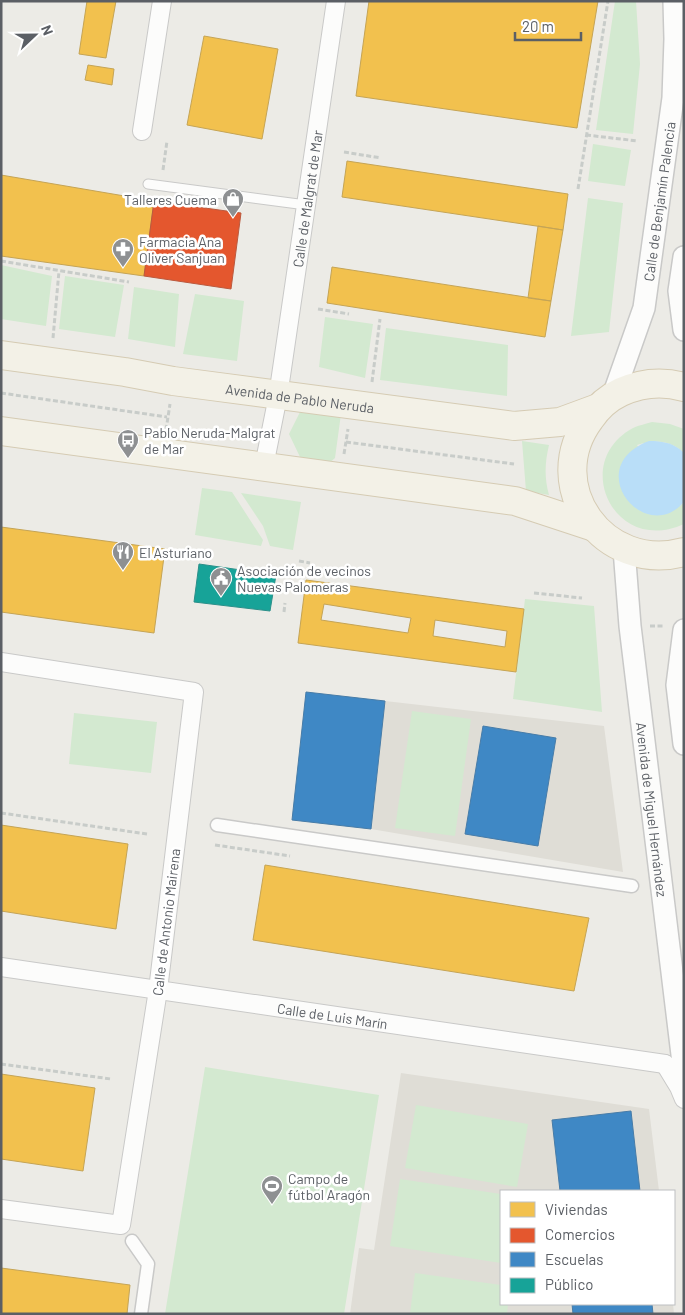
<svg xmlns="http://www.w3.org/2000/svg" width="685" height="1315" font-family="Barlow,sans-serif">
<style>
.education{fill:#dfddd6}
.green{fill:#d3e9d0}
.water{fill:#b9def8}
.homes{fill:#f2c14e;stroke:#c5a455;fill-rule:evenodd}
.shops{fill:#e4572e;stroke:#bb593e}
.schools{fill:#3f88c5;stroke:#477ca8}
.public{fill:#17a398;stroke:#2b8f89}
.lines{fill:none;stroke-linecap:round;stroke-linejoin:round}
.service-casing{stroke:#c9c9c8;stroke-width:11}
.pedestrian-casing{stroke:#c9c9c8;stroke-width:15}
.minor-casing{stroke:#c9c9c8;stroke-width:20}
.tertiary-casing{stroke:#c9c9c8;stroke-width:24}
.primary-casing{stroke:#d5cbb3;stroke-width:30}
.path{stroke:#c8ccc9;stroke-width:3;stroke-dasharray:5 2.5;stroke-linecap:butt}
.service{stroke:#fcfcfb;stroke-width:9}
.pedestrian{stroke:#fcfcfb;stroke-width:12}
.minor{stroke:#fcfcfb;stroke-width:18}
.tertiary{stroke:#fcfcfb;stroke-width:21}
.primary{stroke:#f3f1e7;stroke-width:28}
.labels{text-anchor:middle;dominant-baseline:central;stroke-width:5;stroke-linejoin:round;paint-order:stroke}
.street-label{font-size:14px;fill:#5b5f65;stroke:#fff}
.poi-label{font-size:14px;fill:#5b5f65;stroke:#fff;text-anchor:start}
</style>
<rect width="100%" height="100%" fill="#ecebe6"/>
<path class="education" d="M306 692 604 726 623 872 371 829 292 820Z
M401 1073 649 1109 659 1191H501V1304H673L674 1314H350L359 1248 374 1250Z"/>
<path class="green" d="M615 1H636L640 64 633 134 596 130Z
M593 144 631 150 625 186 588 181Z
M588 198 623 203 609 332 571 336Z
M1 265 52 276 46 326 1 319Z
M65 276 124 285 115 337 59 329Z
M134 287 179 294 175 347 128 339Z
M195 294 244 301 237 361 183 354Z
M325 317 373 324 365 378 319 367Z
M386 328 508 345 507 396 380 380Z
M302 408 341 414 335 458 328 464 300 457 289 434Z
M652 422 670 424 684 429V453C670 440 655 439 637 445L680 506 684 502V524C614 556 570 462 633 428 639 425 646 424 652 422Z
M522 441 549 445C545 462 544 477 549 495L526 491Z
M202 488 232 492 263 540 261 546 195 535Z
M241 493 301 502 293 550 270 546 263 526Z
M525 599 594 606 602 712 513 699Z
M412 711 471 719 455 836 395 828Z
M74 713 157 722 151 773 69 764Z
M205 1067 379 1095 344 1314H165Z
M416 1105 528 1124 517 1187 405 1168Z
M400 1179 501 1194V1263L390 1246Z
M415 1273 501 1285V1304H508L507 1314H410Z"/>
<path class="water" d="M649 441C663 441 674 443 684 453V502C645 547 580 467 649 441Z"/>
<path class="homes" d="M87 1H116L106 58 79 54Z
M369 1H598L577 128 356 96Z
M204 36 278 49 262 139 187 125Z
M88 65 114 69 112 85 85 80Z
M347 161 568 194 563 230 342 197Z
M1 175 154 201 144 276 1 256Z
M538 226 563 230 551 301 528 298Z
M332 267 551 301 545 337 327 303Z
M1 527 165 549 154 633 1 612Z
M306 580 524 609 516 672 298 643ZM324 604 411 618 408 633 321 620ZM435 620 507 631 505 647 433 636Z
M1 825 128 844 116 929 1 911Z
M265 865 589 918 574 991 253 940Z
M1 1074 95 1088 83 1171 1 1159Z
M1 1268 130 1285 127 1314H1Z"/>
<path class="shops" d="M154 201 241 213 231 289 144 276Z"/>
<path class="schools" d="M306 692 385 701 371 829 292 820Z
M483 726 556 738 538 846 465 834Z
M631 1111 640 1191H560L552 1120Z
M572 1304H652L653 1314H573Z"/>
<path class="public" d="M199 564 276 575 270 611 194 602Z"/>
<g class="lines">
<g class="service-casing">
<path id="service" d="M148 184 306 205"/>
</g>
<g class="pedestrian-casing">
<path id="pedestrian" d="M217 825 632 886
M132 1241 148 1264 141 1314"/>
</g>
<g class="minor-casing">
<g id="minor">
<path d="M142 131 162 1"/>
<path id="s1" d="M264 466 278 396 336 1"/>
<path d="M1 662 194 692 158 990 121 1225 1 1209"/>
<path id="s2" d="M1 967 665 1064"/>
<path d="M665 1064 679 1087 684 1099"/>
</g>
</g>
<g class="tertiary-casing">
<g id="tertiary">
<path d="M684 257 679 291 684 330"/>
<path id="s3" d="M613 396 644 308 673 98 675 39 674 1"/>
<path id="s4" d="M624 549 630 626 684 1071"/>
<path d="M684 630 677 685 684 744"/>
</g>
</g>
<g class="primary-casing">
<g id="primary">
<path id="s5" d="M1 355 125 372 173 381 514 426 560 422 598 408"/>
<path d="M684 387C663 381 641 383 621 392 608 398 598 407 590 419 540 486 604 574 684 552"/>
<path d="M1 431 515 501 594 527"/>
</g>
</g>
<path class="path" d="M586 135 638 141
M344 152 381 158
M163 170 167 141
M578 189 608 1
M1 261 129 282
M318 309 349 314
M53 338 59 271
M372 382 380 319
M1 393 167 417
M166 430 170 404
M346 442 514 464
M344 454 348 429
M299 561 310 563
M534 593 582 598
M284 612 285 603
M650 626H663
M1 813 147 834
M215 845 290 856
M1 1064 111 1079"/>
<use href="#service" class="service"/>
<use href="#pedestrian" class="pedestrian"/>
<use href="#minor" class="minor"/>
<use href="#tertiary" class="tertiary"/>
<use href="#primary" class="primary"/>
</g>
<defs>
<g id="shop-pin" transform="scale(1.125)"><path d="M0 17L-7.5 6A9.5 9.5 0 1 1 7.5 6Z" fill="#8e9092" stroke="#fff"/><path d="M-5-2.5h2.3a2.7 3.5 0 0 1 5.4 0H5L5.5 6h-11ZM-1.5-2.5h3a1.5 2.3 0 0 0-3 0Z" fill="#fff"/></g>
<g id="pharmacy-pin" transform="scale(1.125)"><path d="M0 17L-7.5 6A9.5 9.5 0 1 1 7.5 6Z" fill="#8e9092" stroke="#fff"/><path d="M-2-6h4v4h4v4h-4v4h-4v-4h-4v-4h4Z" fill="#fff"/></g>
<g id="bus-pin" transform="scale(1.125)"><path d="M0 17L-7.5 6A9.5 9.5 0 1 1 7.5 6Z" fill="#8e9092" stroke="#fff"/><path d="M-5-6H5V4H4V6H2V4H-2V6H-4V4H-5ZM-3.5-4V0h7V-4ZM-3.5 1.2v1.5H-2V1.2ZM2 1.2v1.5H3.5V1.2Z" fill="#fff"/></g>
<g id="restaurant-pin" transform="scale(1.125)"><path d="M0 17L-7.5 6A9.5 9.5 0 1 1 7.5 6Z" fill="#8e9092" stroke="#fff"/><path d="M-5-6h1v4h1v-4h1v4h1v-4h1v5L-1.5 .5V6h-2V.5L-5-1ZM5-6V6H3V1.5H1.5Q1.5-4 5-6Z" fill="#fff"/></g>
<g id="civic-pin" transform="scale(1.125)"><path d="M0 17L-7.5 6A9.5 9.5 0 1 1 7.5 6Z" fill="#8e9092" stroke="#fff"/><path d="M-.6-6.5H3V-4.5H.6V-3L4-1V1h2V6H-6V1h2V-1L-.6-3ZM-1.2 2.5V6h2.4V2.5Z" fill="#fff"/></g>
<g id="stadium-pin" transform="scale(1.125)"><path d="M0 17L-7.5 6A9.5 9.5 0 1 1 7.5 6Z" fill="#8e9092" stroke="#fff"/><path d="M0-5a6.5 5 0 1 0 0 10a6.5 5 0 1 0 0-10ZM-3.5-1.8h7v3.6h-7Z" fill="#fff"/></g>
</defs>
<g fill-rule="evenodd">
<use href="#shop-pin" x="233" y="199"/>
<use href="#pharmacy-pin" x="123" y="249"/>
<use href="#bus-pin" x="128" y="440"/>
<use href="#restaurant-pin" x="123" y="552"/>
<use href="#civic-pin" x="221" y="578"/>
<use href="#stadium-pin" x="272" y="1186"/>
</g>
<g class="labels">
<g class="street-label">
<text stroke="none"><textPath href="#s1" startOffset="271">Calle de Malgrat de Mar</textPath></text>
<text stroke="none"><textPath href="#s3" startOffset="201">Calle de Benjamín Palencia</textPath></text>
<text stroke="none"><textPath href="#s5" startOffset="302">Avenida de Pablo Neruda</textPath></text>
<text stroke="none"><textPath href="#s4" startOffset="262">Avenida de Miguel Hernández</textPath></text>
<text transform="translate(166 922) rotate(-83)">Calle de Antonio Mairena</text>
<text stroke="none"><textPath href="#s2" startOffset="335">Calle de Luis Marín</textPath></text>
</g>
<g class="poi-label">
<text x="217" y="199" text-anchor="end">Talleres Cuema</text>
<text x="139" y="241">Farmacia Ana<tspan x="139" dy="16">Oliver Sanjuan</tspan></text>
<text x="144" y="432">Pablo Neruda-Malgrat<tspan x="144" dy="16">de Mar</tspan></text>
<text x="139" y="552">El Asturiano</text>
<text x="237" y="570">Asociación de vecinos<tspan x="237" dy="16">Nuevas Palomeras</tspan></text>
<text x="288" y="1178">Campo de<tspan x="288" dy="16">fútbol Aragón</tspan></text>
</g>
</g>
<rect width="685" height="1315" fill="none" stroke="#5b5f65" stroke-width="5"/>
<rect x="500" y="1190" width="175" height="115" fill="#ffffff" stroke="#bdbfc1"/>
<rect x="510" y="1202" width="25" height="15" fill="#f2c14e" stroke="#bdbfc1"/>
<text x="545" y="1215" font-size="15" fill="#5b5f65">Viviendas</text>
<rect x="510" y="1228" width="25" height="15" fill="#e4572e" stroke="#bdbfc1"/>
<text x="545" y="1240" font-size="15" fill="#5b5f65">Comercios</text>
<rect x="510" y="1252" width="25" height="15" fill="#3f88c5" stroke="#bdbfc1"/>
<text x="545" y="1265" font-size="15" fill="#5b5f65">Escuelas</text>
<rect x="510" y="1278" width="25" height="15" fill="#17a398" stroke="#bdbfc1"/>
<text x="545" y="1290" font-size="15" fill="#5b5f65">Público</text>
<g transform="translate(35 35) rotate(68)" stroke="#ffffff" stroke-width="4" paint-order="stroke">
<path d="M0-4L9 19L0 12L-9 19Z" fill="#5b5f65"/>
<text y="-8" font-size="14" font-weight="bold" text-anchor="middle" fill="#5b5f65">N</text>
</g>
<path d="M515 32v8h66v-8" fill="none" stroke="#5b5f65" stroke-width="2.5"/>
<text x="522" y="32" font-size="15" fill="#5b5f65" stroke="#ffffff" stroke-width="4" paint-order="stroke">20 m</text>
</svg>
